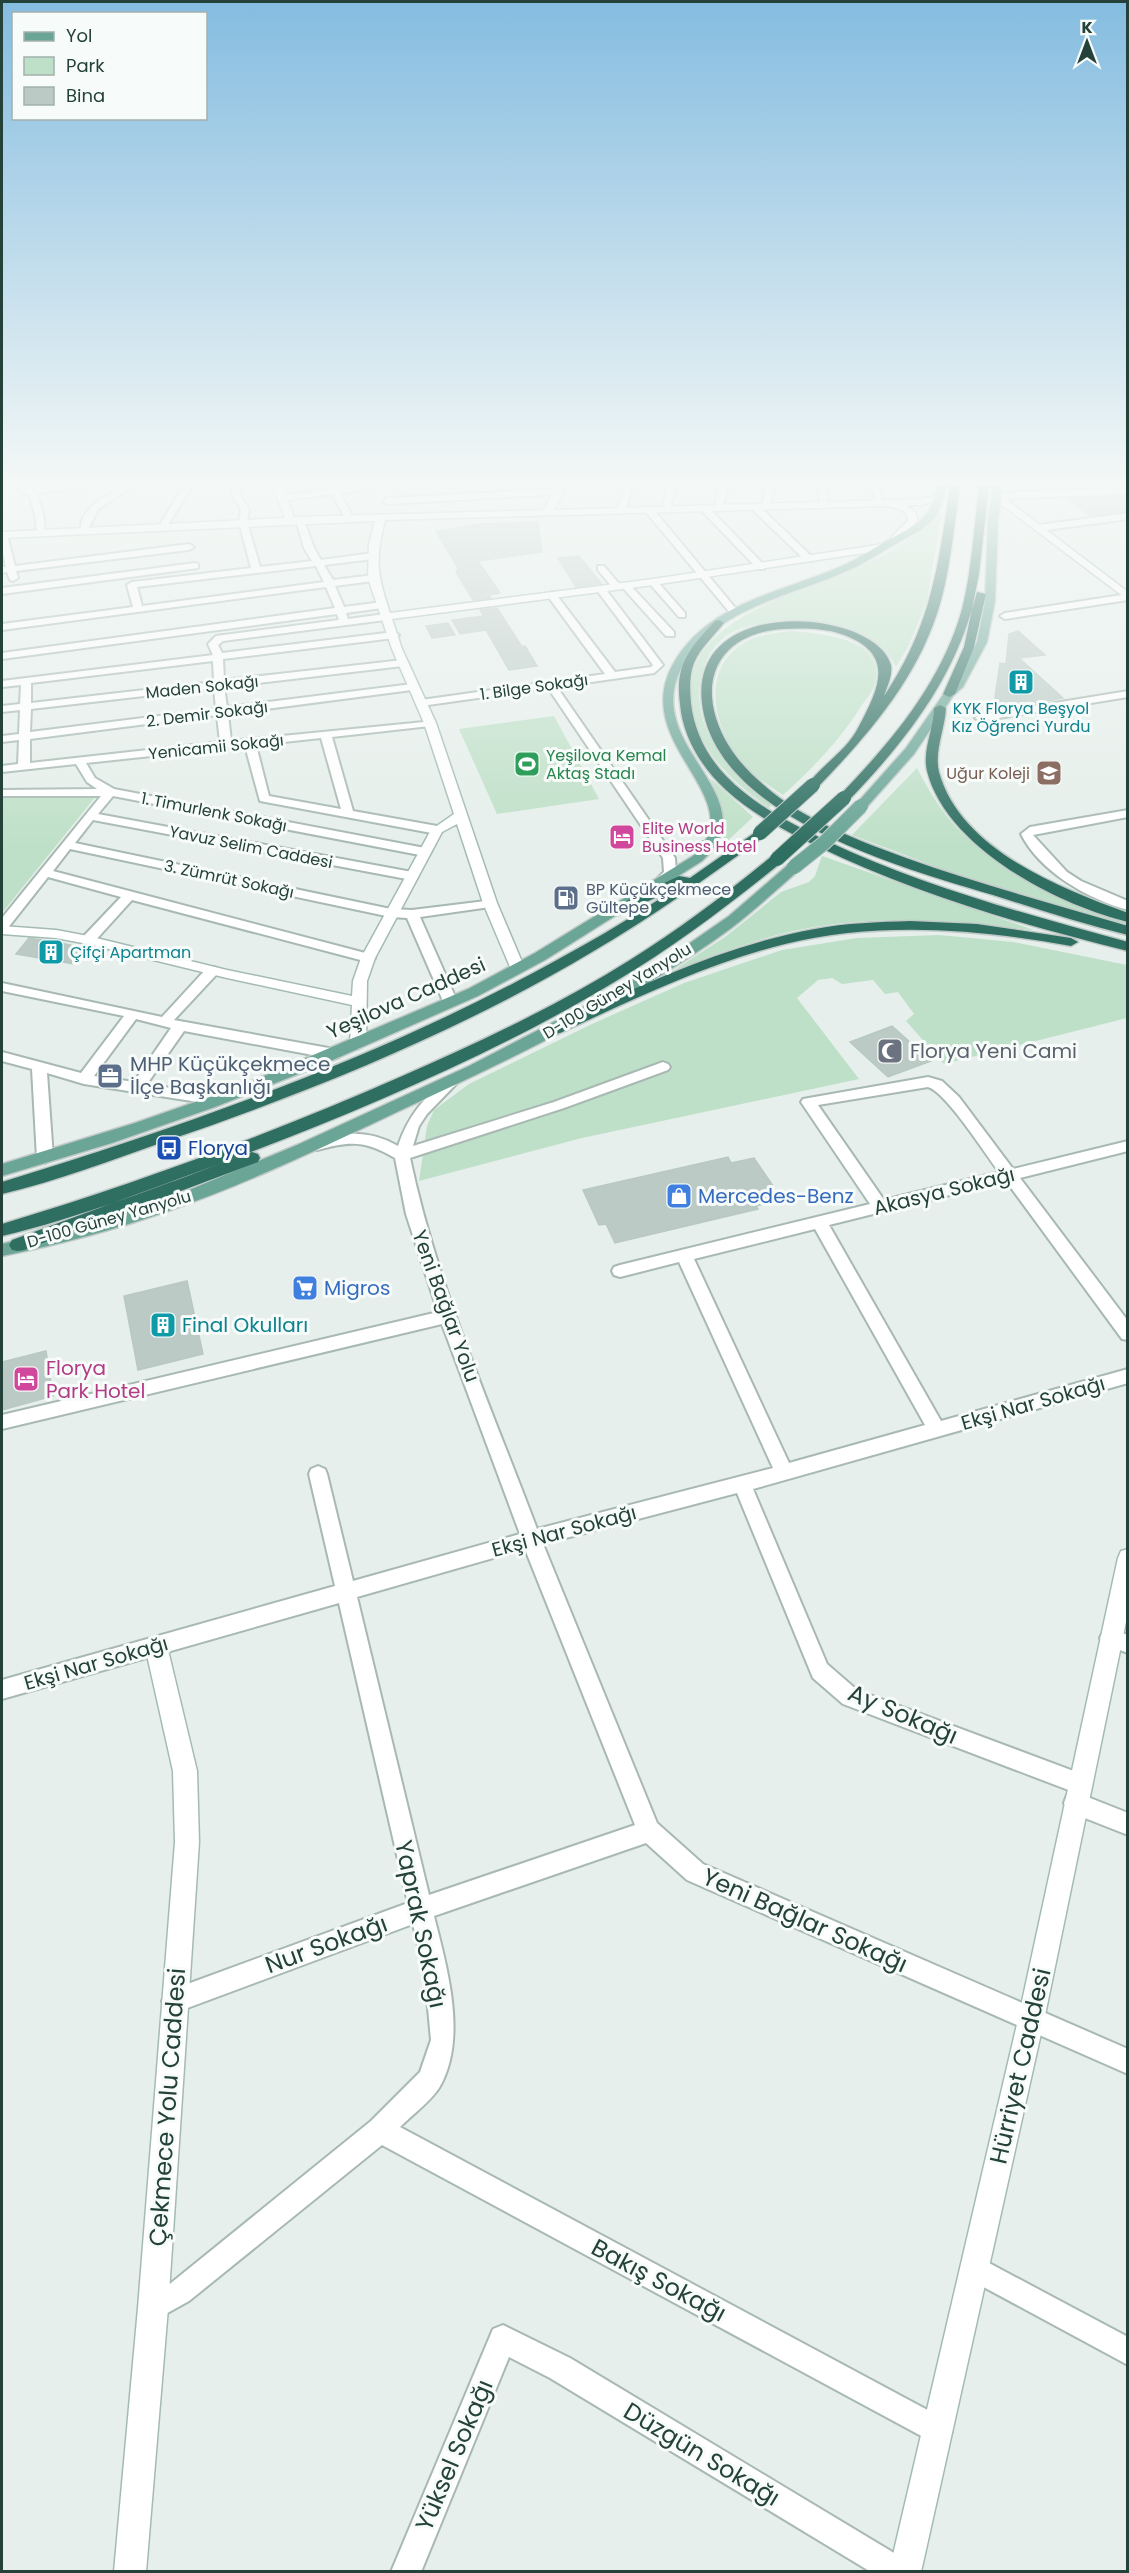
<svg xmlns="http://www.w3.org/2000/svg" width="1129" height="2573" font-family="Poppins,sans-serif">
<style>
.green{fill:#bfe0c8}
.building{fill:#bbcac4;stroke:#b8c9c2;stroke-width:1.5}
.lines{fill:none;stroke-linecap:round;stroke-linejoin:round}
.street-casing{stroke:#a8b8b2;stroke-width:4}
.secondary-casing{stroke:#a4bbb3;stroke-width:3}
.primary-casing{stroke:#c2cac8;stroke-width:3}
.highway-casing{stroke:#c2cac8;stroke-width:3}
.street{fill:#fff;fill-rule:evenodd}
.secondary{fill:#fff;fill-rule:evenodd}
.primary{fill:#6aa596;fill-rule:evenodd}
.highway{fill:#2f6f62;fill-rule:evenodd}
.primary-bridge-casing{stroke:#c2cac8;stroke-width:16;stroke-linecap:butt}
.highway-bridge-casing{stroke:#c2cac8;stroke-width:16;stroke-linecap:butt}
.primary-bridge{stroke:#6aa596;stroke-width:14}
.highway-bridge{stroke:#2f6f62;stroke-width:14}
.labels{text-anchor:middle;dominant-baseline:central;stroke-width:6;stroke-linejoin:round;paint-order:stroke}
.far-street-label{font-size:16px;fill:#24423a;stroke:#f7fbf9}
.far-culture-label{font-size:16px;fill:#0d838f;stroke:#f7fbf9}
.far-leisure-label{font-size:16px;fill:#27864d;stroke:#f7fbf9;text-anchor:start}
.far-education-label{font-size:16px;fill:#785e54;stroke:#f7fbf9;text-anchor:end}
.far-hotel-label{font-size:16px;fill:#b23c85;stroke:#f7fbf9;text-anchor:start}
.far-service-label{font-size:16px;fill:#4e5e75;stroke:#f7fbf9;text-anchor:start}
.street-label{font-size:20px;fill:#24423a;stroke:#f7fbf9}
.worship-label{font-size:20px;fill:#5b616d;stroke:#f7fbf9;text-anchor:start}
.service-label{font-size:20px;fill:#4e5e75;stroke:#f7fbf9;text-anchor:start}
.transit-label{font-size:20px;fill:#164399;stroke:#f7fbf9;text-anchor:start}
.shop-label{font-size:20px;fill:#366cbe;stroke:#f7fbf9;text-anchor:start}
.culture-label{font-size:20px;fill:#0d838f;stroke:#f7fbf9;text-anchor:start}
.hotel-label{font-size:20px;fill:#b23c85;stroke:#f7fbf9;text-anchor:start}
.near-street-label{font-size:24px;fill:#24423a;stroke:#f7fbf9}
</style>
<rect width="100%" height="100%" fill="#e6efeb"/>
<path class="green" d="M942 512 927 601 908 647 896 667C891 657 885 648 876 642 843 619 769 614 733 632 718 640 707 654 703 670 686 727 731 773 772 804L769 808C734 783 701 754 692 710 671 618 810 591 871 561 897 549 921 532 942 512Z
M792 631C814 633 856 636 870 655 877 664 878 675 874 686 872 693 866 699 862 705 840 740 813 768 783 795 769 786 754 776 743 764 715 731 698 670 744 643 758 634 776 633 792 631Z
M554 716 599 799 497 814 459 729Z
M917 768C929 791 943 815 962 833 1004 873 1074 902 1127 923V926L942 869 852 835Z
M710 778 753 817 722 846C728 818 721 803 710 778Z
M2 796H96L2 913Z
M822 856 1034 930C962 923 887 914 814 927 766 935 720 953 674 970L725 937 781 892 809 882 815 876Z
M939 935 1013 942 1127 965V1018L944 1064 906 1021 914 1014 898 992 885 994 873 980 842 984 832 978 818 980 797 998 859 1079 582 1138 419 1181 427 1126 434 1110 469 1084 592 1024 684 983 782 950 857 938Z"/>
<path class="building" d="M1103 497H1128V511L1090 516 1067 499Z
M538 522 542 552 478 561 500 593 489 595 491 598 473 600 456 572 458 568 436 531 482 524Z
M579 556 601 583 576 587 558 558Z
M497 608 522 647 525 646 537 666 509 670 486 630 460 634 452 620 484 616 480 610Z
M448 623 455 635 432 638 426 626Z
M1018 631 1045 655 1019 658 1063 698 993 711 1000 663 1006 664 1009 634Z
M29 938 61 943 87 949 74 964 16 954Z
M892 1026 931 1061 888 1077 850 1042Z
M728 1157 731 1163 754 1158 773 1186 768 1188 776 1201 756 1206 758 1209 615 1243 606 1224 599 1225 583 1190Z
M187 1281 203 1354 138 1370 124 1296Z
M46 1351 53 1396 2 1410V1362Z"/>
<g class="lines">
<g class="street-casing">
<path id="street" d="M27 486 28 488 92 486 37 493 43 514 45 532 41 535 37 532 35 514 29 494 23 493 19 487Z
M123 486H133L98 509 87 532H81C78 508 106 497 123 486Z
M184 486H192L166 528H160L159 526Z
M232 486H240L241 497 249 509 247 522 260 567 312 561 304 548 296 520 303 518 314 548 321 560 373 553 378 556 373 559 324 565 333 580 373 575 378 578 373 581 335 586 344 607 382 602 387 605 382 608 346 613 348 619 385 614 390 617 385 620 223 641 218 645 222 653 394 632 399 635 394 638 223 659 224 680 403 660 408 663 403 666 224 687 227 707 412 684 417 687 412 690 228 714 231 741 434 721V725L430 726 332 737 353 811 437 826 443 830 437 834 260 801 245 746 86 763 95 778 114 789 425 848 431 852 425 856 113 796 98 814 412 872 418 876 416 879 412 880 93 820 75 843 391 909 412 910 494 900 496 903 490 907 420 917 457 1001 455 1004H445L443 1001 407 918 391 917 70 849 53 871 373 955 375 958 368 962 132 900 93 943 88 944 81 940 83 937 121 897 48 877 7 929 2 930V918L101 796H2V790L97 789 87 782 76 764 2 772V766L18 764 19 740 2 742V736L19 734 20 710 2 712V706L20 704 21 685 2 687V681L213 655 208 644 216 636 339 620 337 614 2 659V653L335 608 326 587 2 630V624L133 607 127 585 132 582 251 568 239 522 241 509 233 497ZM316 566 324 582 142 606 137 587ZM213 661 214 682 31 703V683ZM214 688 216 709 30 732 31 709ZM217 715 220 742 30 763V739ZM321 738 341 809 269 796 256 745Z
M328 486H336L338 489 383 486 340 493 354 519 350 522 346 519 332 494 282 501 278 498 282 495 330 490Z
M625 486H633L625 511 621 514 617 511Z
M668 486H676L670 510 666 513 662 510Z
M720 486H728L722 508 718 511 714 508Z
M766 486H774L770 506 766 509 762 506Z
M818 486H826L827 506 820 504Z
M871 486H879L883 504H877Z
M1128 488V494L996 499 992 496 996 493Z
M558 489 562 492 561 494 387 504 383 501 387 498Z
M752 505H758L812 557V561H806L752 509Z
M701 506H707L764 565V569H758L701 510Z
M646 508H652L737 610V614H731L646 512Z
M1128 513V519L1039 531 1035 528 1039 525Z
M3 532 7 535 15 566 189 544 194 547 189 550 16 571 18 578 13 581 10 580 7 572 2 573V567H6L2 548Z
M195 563 198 564V568L2 594V588Z
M598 566H604L620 585V589H614L598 570Z
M650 580H656L685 613V617H679L650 584Z
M623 584H629L674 632V636H666L623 588Z
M601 586 604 587 663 665 654 673 557 687 664 842 683 845 711 841 717 845C706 854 684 853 670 851L675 858 676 873 664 882 658 878 664 872 663 858 548 688 421 706 416 703 421 700 605 674 547 595 552 592 555 593 615 672 651 667 653 665 596 589Z
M1128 594V600L1005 619 1000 616 1005 613Z
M1128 691V697L980 721 975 718 980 715Z
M1128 810V817L1033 835 1067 872 1081 881 1128 901V910C1088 899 1040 872 1021 834L1030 827Z
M212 967 217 968 219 971 217 974 174 1020 334 1049 341 1054 339 1057 334 1059 184 1031 147 1084 222 1097 224 1100 217 1105 84 1084 47 1073 53 1158 45 1163 40 1162 37 1158 32 1069 2 1061V1052L81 1073 124 1016 2 991V983L162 1017 207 968ZM136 1019 171 1028 134 1082 94 1076Z
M663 1062 668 1064 670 1067 668 1070 564 1108 410 1158C437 1286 491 1407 537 1529L773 1468 679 1262 620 1277 614 1275 612 1271 614 1267 620 1265 870 1204 803 1105 801 1102 803 1099 928 1077 942 1081 959 1097 1013 1169 1128 1141V1151L1020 1178 1128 1321V1340L1122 1339 1006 1181 829 1225 941 1421 1128 1369V1383L753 1489 827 1664 857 1690 1087 1776 1090 1783 1087 1790 1079 1794 843 1704 813 1678 737 1493 543 1544 657 1823 703 1864 1128 2049V2074L687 1880 646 1843 434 1916C447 1968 468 2039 439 2088 430 2102 412 2115 400 2127L948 2421 952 2431 948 2441 938 2445 382 2145 189 2301 153 2321 144 2317 140 2308 144 2299 171 2283 371 2121 420 2072 431 2040 425 1976 413 1924 174 2013 166 2009 162 2001 166 1993 174 1989 408 1903 339 1603 2 1699V1680L335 1586 309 1474 311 1469 318 1466 325 1469 327 1474 353 1581 520 1534 442 1324 2 1429V1415L438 1312 406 1214 395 1158C364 1140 350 1141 317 1150L309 1145 312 1141C343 1132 368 1129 398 1146 409 1114 423 1100 447 1078L452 1076 459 1081 427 1114 419 1126 413 1146 554 1102ZM928 1087C946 1092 986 1155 999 1172L884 1200 818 1105ZM815 1229 925 1425 789 1463 694 1259ZM525 1549 635 1825 429 1895 357 1597Z
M1110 1629 1128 1635V1653L1103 1644 1100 1638 1103 1632Z
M1075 1792 1128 1813V1835L1067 1811 1064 1803 1067 1795Z
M974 2255 1128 2337V2365L965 2277 961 2268 965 2259Z
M503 2325 570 2358 909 2562 914 2572H871L550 2378 509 2357 421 2572H391L493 2329Z"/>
</g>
<g class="secondary-casing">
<path id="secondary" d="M273 486H282L294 517 544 510 557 486H566L554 510 922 499 939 495 944 498 922 505H906L915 512 918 520 894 543 889 540 908 520 907 515 902 510 887 506 385 520C375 561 377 574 390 613L653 579 884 544 889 547 884 550 653 585 392 619 402 649 436 723 497 903 525 969 518 973 511 969 483 903 457 824 442 832 375 958 367 981 366 1044 358 1049 350 1044 352 1005 227 978 88 944 56 938 2 934V926L56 930 88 936 227 970 352 996 353 981 361 958 431 830 454 814 424 723 392 649 368 578 369 544 375 521 2 538V532L285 518Z
M993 494H999L1128 592V600L993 498Z
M1128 1549V1612L1044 2020 921 2572H889L1018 2020 1118 1558 1121 1551Z
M156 1636 164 1639 167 1646 197 1771 199 1842 168 2308 146 2572H114L138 2308 175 1842 173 1771 145 1646 148 1639Z"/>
</g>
<g class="primary-casing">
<path id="primary" d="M937 486H947C944 495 942 504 938 512 931 526 911 535 899 542 883 551 867 562 851 569 794 596 720 605 684 664 635 745 773 796 702 861L545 960 478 996 326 1063 215 1107 112 1143 2 1176V1164L135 1123 238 1087 468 989 535 953 693 856C755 799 630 746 672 666 706 602 785 592 844 565 859 558 873 549 888 540 901 533 919 525 928 512 933 505 935 494 937 486Z
M993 486H1003L998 520 995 601 987 642 963 687 953 696 914 754 865 809H857L855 806 857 803 906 748 945 692 954 683 977 642 985 601 988 520Z
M794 863 801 867 799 870C776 890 754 911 730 929 627 1004 511 1059 397 1112 321 1148 246 1184 168 1211 114 1230 57 1245 2 1256V1244L120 1213 182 1193 297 1145 469 1066 598 999 680 950 729 916 789 864Z"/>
</g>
<g class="highway-casing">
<path id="highway" d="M950 486H960C954 525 951 566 940 604 919 677 869 734 817 788L813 789 807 785C822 765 847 750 858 728 880 687 896 653 841 634 823 628 802 628 783 629 713 634 694 689 729 746 740 764 756 779 772 792 811 823 860 841 906 858 979 884 1053 904 1128 926V935C1082 924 1037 909 993 895 903 868 728 820 704 715 676 591 876 607 891 665 893 675 887 687 884 696 931 626 938 568 950 486Z
M979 486H989L979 574 972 609 977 592 986 594 974 647 955 694 949 697 943 694 964 647 972 609C950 685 902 745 848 801H840L838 798 840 795C891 742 942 682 962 609 972 569 974 527 979 486Z
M719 620 724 623C714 636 701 647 694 663 689 676 690 690 691 703 694 731 707 756 726 776 755 806 792 824 829 842 925 887 1026 914 1128 942V951C1022 925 916 894 819 847 786 831 753 815 726 790 702 768 683 738 680 704 678 689 678 674 685 660 692 645 704 633 715 621Z
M940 705 946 708C945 729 934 751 939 772 960 849 1059 888 1128 913V922C1057 905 946 847 927 771 922 750 934 729 934 708Z
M760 829 767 833 765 836C708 877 652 917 592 952 458 1032 312 1091 166 1141 112 1160 57 1181 2 1194V1182C184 1126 365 1063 533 973 581 947 630 920 674 889L619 915H609L607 912 609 909 679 876 690 878Z
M777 855 784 859 782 862C729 905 675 946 616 981 501 1051 364 1109 238 1157 163 1185 79 1218 2 1236V1224C138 1183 270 1134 400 1077 479 1042 557 1006 630 960 680 929 727 893 772 856Z
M910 921 977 924 1071 938 1078 942 1071 946C977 929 879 921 785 944 707 963 633 1000 560 1033H550L547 1030 550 1027C636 988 721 946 815 929 846 923 878 922 910 921Z
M252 1152 258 1154 260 1158 258 1162 24 1250 18 1251 12 1250 9 1245 12 1240Z"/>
</g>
<use href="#street" class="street"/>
<use href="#secondary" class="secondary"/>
<use href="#primary" class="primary"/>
<use href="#highway" class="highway"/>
<g class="primary-bridge-casing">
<path id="primary-bridge" d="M794 867 824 843 861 806"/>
</g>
<g class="highway-bridge-casing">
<path id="highway-bridge" d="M760 833 813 785
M777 859 844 798"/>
</g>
<use href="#primary-bridge" class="primary-bridge"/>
<use href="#highway-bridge" class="highway-bridge"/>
</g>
<linearGradient id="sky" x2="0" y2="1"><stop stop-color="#84bce0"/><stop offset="0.57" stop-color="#f4f8f6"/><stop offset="1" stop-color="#f4f8f6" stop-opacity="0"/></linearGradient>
<rect width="1129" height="847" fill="url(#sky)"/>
<defs>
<g id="building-square" transform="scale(1.35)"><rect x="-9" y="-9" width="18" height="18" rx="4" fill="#0f9aa8" stroke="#f7fbf9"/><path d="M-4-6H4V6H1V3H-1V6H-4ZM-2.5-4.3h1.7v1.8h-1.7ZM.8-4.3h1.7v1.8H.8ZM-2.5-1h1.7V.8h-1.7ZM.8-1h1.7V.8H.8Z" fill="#fff"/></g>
<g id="stadium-square" transform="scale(1.35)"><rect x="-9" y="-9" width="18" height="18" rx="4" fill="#2e9e5b" stroke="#f7fbf9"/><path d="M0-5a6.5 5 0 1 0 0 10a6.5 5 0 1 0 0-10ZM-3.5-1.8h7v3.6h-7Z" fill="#fff"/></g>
<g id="school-square" transform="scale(1.35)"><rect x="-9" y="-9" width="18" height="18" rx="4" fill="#8d6e63" stroke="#f7fbf9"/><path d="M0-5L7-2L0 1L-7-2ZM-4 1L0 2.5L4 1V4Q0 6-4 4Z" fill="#fff"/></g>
<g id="hotel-square" transform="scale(1.35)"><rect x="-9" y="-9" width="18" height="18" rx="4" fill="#d1479c" stroke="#f7fbf9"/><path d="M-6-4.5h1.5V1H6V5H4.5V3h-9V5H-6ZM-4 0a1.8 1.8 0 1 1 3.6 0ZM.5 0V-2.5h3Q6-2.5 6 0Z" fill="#fff"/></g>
<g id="fuel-square" transform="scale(1.35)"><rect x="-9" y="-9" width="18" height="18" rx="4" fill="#5c6f8a" stroke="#f7fbf9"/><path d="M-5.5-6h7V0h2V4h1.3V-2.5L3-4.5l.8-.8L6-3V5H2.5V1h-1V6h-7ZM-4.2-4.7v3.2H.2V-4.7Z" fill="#fff"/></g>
<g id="mosque-square" transform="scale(1.35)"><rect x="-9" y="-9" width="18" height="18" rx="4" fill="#6b7280" stroke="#f7fbf9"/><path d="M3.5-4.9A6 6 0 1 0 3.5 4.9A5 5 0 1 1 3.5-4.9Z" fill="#fff"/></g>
<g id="office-square" transform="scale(1.35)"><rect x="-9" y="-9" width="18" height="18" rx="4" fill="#5c6f8a" stroke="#f7fbf9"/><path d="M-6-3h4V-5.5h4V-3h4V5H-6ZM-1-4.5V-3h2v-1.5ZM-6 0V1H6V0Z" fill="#fff"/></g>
<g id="bus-square" transform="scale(1.35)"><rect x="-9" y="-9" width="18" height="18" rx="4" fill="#1a4fb4" stroke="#f7fbf9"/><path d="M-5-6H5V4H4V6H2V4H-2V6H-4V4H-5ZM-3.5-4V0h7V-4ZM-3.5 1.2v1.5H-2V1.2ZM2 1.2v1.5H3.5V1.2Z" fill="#fff"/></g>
<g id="shop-square" transform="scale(1.35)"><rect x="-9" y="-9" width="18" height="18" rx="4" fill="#3f7fe0" stroke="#f7fbf9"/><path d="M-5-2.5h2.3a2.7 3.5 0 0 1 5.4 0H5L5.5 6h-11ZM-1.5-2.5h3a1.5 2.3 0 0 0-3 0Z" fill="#fff"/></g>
<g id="supermarket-square" transform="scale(1.35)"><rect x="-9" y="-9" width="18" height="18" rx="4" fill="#3f7fe0" stroke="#f7fbf9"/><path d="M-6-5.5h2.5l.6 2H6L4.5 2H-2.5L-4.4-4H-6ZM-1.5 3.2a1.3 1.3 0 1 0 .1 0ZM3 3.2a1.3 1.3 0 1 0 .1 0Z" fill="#fff"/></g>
</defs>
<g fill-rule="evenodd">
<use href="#building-square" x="1021" y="682"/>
<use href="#stadium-square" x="527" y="764"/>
<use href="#school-square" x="1049" y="773"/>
<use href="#hotel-square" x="622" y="837"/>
<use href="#fuel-square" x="566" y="898"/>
<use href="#building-square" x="51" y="952"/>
<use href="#mosque-square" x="890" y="1051"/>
<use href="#office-square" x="110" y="1076"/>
<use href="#bus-square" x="169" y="1148"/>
<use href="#shop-square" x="679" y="1196"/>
<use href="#supermarket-square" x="305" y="1288"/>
<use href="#building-square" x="163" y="1325"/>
<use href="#hotel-square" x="26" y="1379"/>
</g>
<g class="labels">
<g class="far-street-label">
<text transform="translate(202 687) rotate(-6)">Maden Sokağı</text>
<text transform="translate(534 687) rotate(-8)">1. Bilge Sokağı</text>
<text transform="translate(207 714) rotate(-7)">2. Demir Sokağı</text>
<text transform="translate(216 747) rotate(-6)">Yenicamii Sokağı</text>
<text transform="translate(214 812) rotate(11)">1. Timurlenk Sokağı</text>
<text transform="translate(251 847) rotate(11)">Yavuz Selim Caddesi</text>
<text transform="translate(229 879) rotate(12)">3. Zümrüt Sokağı</text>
<text transform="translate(617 991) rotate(-31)">D-100 Güney Yanyolu</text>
<text transform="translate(109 1219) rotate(-16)">D-100 Güney Yanyolu</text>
</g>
<g class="far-culture-label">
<text x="1021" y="708">KYK Florya Beşyol<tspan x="1021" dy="18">Kız Öğrenci Yurdu</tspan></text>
<text x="70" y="952" text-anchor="start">Çifçi Apartman</text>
</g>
<g class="far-leisure-label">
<text x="546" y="755">Yeşilova Kemal<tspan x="546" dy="18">Aktaş Stadı</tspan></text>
</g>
<g class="far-education-label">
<text x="1030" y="773">Uğur Koleji</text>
</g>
<g class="far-hotel-label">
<text x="642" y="828">Elite World<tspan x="642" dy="18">Business Hotel</tspan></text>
</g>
<g class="far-service-label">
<text x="586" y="889">BP Küçükçekmece<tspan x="586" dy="18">Gültepe</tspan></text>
</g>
<g class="street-label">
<text transform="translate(406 998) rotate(-24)">Yeşilova Caddesi</text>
<text transform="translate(944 1191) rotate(-14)">Akasya Sokağı</text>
<text transform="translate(446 1306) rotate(70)">Yeni Bağlar Yolu</text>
<text transform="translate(1033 1403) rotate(-16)">Ekşi Nar Sokağı</text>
<text transform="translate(564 1531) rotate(-15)">Ekşi Nar Sokağı</text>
<text transform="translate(96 1663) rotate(-16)">Ekşi Nar Sokağı</text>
</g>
<g class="worship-label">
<text x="910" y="1051">Florya Yeni Cami</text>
</g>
<g class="service-label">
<text x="130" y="1064">MHP Küçükçekmece<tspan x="130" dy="23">İlçe Başkanlığı</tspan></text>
</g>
<g class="transit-label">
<text x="188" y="1148">Florya</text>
</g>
<g class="shop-label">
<text x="698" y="1196">Mercedes-Benz</text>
<text x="324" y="1288">Migros</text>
</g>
<g class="culture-label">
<text x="182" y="1325">Final Okulları</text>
</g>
<g class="hotel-label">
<text x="46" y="1368">Florya<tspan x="46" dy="23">Park Hotel</tspan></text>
</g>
<g class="near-street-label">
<text transform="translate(903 1714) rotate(23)">Ay Sokağı</text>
<text transform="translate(805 1920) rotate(24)">Yeni Bağlar Sokağı</text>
<text transform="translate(421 1924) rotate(78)">Yaprak Sokağı</text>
<text transform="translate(326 1944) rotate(-20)">Nur Sokağı</text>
<text transform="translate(1020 2066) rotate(-77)">Hürriyet Caddesi</text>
<text transform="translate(167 2107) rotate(-86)">Çekmece Yolu Caddesi</text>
<text transform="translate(659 2280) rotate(28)">Bakış Sokağı</text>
<text transform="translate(702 2454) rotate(31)">Düzgün Sokağı</text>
<text transform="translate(454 2455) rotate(-67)">Yüksel Sokağı</text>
</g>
</g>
<rect width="1129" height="2573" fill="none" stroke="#24423a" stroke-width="6"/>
<rect x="12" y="12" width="195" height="108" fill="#f7fbf9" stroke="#a3b1ad" stroke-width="1.5"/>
<rect x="24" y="32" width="30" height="9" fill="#6aa596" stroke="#a3b1ad" stroke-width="1.5"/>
<text x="66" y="42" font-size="18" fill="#24423a">Yol</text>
<rect x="24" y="57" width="30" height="18" fill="#bfe0c8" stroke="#a3b1ad" stroke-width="1.5"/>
<text x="66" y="72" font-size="18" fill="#24423a">Park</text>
<rect x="24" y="87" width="30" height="18" fill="#bbcac4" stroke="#a3b1ad" stroke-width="1.5"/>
<text x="66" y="102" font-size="18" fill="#24423a">Bina</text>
<g transform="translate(1087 42)" stroke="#f7fbf9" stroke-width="4.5" paint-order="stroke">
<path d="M0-4.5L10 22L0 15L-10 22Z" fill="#24423a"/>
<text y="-9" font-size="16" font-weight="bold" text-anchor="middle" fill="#24423a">K</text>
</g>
</svg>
